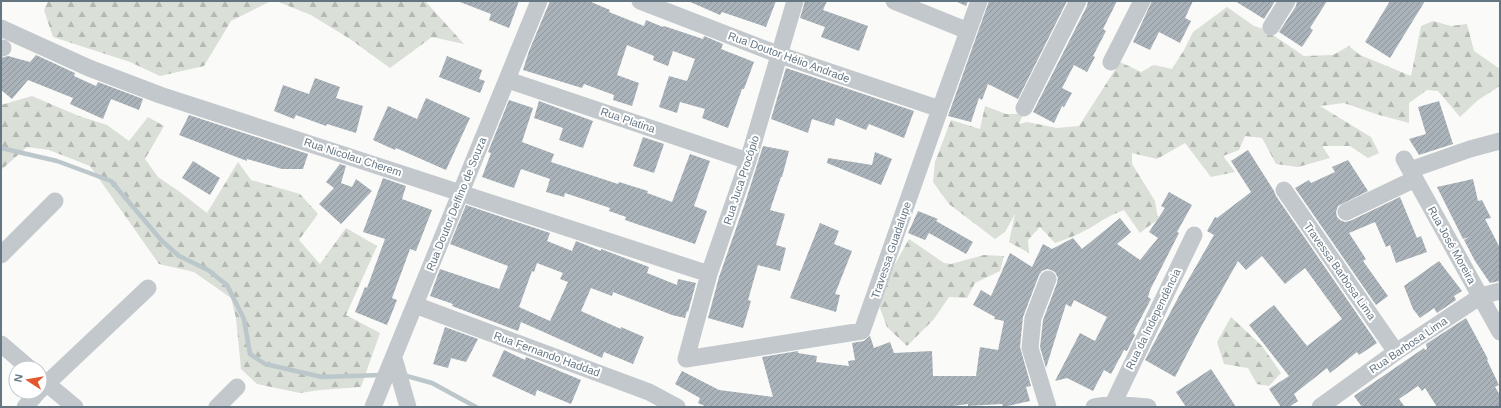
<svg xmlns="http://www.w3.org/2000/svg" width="1501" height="408" font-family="Arial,sans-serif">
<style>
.forest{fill:url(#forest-firs)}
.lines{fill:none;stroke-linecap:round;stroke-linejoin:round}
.stream{stroke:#bbc7cb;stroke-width:4.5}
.building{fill:url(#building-hatch);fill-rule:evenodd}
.minor{stroke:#c3c8cc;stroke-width:17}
.labels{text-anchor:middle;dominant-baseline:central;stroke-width:4;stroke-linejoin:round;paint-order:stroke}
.street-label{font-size:11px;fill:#657683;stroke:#fff}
</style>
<defs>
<pattern id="forest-firs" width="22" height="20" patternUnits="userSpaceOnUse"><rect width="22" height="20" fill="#dadfd7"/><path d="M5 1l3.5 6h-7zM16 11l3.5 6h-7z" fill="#b4b9b4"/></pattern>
<pattern id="building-hatch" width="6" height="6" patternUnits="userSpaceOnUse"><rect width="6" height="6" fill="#aab3b9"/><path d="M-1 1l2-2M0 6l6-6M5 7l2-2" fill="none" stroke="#8e969c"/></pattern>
</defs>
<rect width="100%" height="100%" fill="#fafaf8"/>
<path class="forest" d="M48 1H271L231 21 204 66 160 76 130 62 53 37 44 10Z
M276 1H425L464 44 432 37 390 68 350 39 311 15Z
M1227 7 1254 26 1264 29 1304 56 1333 55 1349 46 1360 55 1411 76 1421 26 1433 21 1451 26 1467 24 1474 51 1500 69V86L1478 100 1460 117 1438 91 1427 90 1409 103V123L1376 114 1344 103 1320 106 1371 137 1379 153 1368 158 1350 146H1322L1330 158 1298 167 1276 164 1262 138 1245 136 1239 150 1223 156 1235 172 1211 177 1185 143 1157 159 1132 153V164L1155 201 1158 219 1140 233 1124 210C1110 215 1103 220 1090 228 1079 234 1068 239 1055 243L1040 227 1028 240 1029 253 1009 242 1015 214 1005 232 995 239 949 204 933 182 935 162 951 120 980 129 985 106 1006 114H1023L1019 124 1027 122 1057 128 1079 126 1120 62 1141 72 1154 65 1172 69 1184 50 1193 32Z
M32 96 79 116 107 125 129 141 148 117 164 126 145 159 158 177 180 192 207 213 238 162 251 180 300 194 318 214 299 240 320 264 346 228 377 246 346 315 380 333 361 387 320 390 300 393 257 384 241 369 236 318 231 298 194 272 159 264 90 166 49 150 27 147 1 170V105Z
M909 239 944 263 951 264 984 255 1004 256 1000 271 975 283 967 298 949 297 934 319 907 346 887 327 878 303 885 282Z
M1231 317 1262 346 1281 373 1269 386 1257 384 1248 368 1224 364 1217 342Z"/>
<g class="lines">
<path class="stream" d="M1 148 57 161 111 181 162 241 179 256 208 270 227 285 244 319 250 354 265 364 322 377 381 375
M403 375 432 383 476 407"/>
</g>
<path class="building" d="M460 1H519L509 28 489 20 491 14 460 2Z
M550 1H589L610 10 609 12 644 26 646 20 663 27 664 26 703 39 704 36 723 44 721 49 754 62 744 89H742L728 128 702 118 705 109 680 102 677 113 659 107 669 76 687 81 695 59 673 51 668 66 653 60 654 56 627 45 617 75 639 83 632 106 613 100 614 95 584 84 582 88 523 70 529 51Z
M688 1H776L766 27 722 12 720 15Z
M805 1H827L823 10 868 26 859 51 821 37 825 27 800 18Z
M955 1H968L966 6Z
M989 1H1067L1018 99 988 84 982 100 979 98 971 122 948 116Z
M1088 1H1117L1103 29 1106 31 1093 56 1095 57 1087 72 1074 65 1062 88 1072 93 1064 107 1062 106 1054 123 1033 112 1087 6Z
M1152 1H1193L1185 18 1191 21 1180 43 1159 32 1150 50 1133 42Z
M1235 1H1275L1264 19Z
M1297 1H1327L1310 28 1313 30 1302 47 1279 32 1296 6Z
M1390 1H1425L1390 58 1365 42Z
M36 55 75 73 74 76 96 86 98 82 143 99 139 110 111 99 103 119 70 104 73 98 28 80 12 99 1 90V58L8 56 30 62Z
M447 56 482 70 479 79 485 81 480 93 439 77Z
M786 68 914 111 904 138 869 124 866 130 836 118 834 126 812 119 808 133 771 119Z
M315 78 340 87 336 98 363 106 356 133 327 124 326 126 296 115 294 119 274 111 283 85 309 94Z
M426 98 470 118 446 170 396 148 395 150 373 140 388 106 417 119Z
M509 100 533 108 522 142 554 154 551 162 618 184 619 182 648 191 647 193 672 202 690 154 710 161 694 206 707 211 695 244 625 220 626 217 609 211 610 208 565 193 564 197 546 192 550 179 521 169 514 188 482 177 491 153 488 152Z
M539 101 593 121 583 148 559 140 563 128 534 118Z
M1439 101 1453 144 1419 155 1409 139 1426 134 1418 107Z
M189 115 308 154 303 169H282L247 159V161L179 135Z
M643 137 664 144 654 173 633 166Z
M763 146 789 151 782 177H781L770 210 785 214 776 245 786 248 780 271 758 265 748 300 751 301 743 328 708 318 719 277 745 203Z
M1248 150 1274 191 1276 196 1377 343 1359 355 1357 352 1330 373 1327 368 1294 394 1298 401 1289 407H1281L1269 389 1289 376 1249 325 1274 305 1307 346 1342 319 1305 268 1285 284 1262 256 1246 270 1238 261 1202 325 1175 377 1145 360 1179 296 1214 235 1207 231 1215 217 1217 218 1251 192 1231 161Z
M875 152 892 159 881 185 827 163 828 158 872 165Z
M1348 160 1368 191 1338 206 1336 212 1337 217 1340 220 1345 222 1350 221 1400 197 1417 238 1421 236 1427 252 1396 263 1390 245 1386 247 1375 222 1349 233 1366 259 1363 261 1388 296 1376 305 1295 188 1309 180 1311 183 1335 172 1332 167Z
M193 161 220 178 210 195 182 178Z
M340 164 346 166 341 183 352 187 356 179 372 191 341 224 319 204 334 188 326 182Z
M383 178 406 186 402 199 432 210 416 251 410 249 392 298 397 300 387 325 355 312 365 287 367 288 385 239 363 232Z
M1473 179 1478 201 1482 200 1491 218 1485 219 1500 248V281L1490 283 1475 261 1464 240 1469 237 1463 239 1437 187Z
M1169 192 1192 205 1177 232 1179 233 1150 290 1148 297 1151 299 1133 333 1135 335 1127 351 1124 350 1111 374 1104 370 1093 391 1067 378 1055 381 1080 333 1095 341 1107 317 1074 300 1071 307 1066 304 1046 368 1040 347 1043 320 1057 283 1058 278 1055 272 1051 270 1047 269 1042 271 1039 275 1023 317 1020 347 1031 386 1026 387 1030 401 1003 407 1002 404 968 406V404L947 407H707L698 403 700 398 675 384 682 371 719 390 773 397 762 357 798 351V353L817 356 816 362 849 366 848 361 855 360 852 343 864 341 870 336 874 348 890 342 894 353 932 351 933 376H976L980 347 998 350 1004 321 994 319 995 317 973 305 981 290 991 296 1010 253 1032 267 1043 244 1052 249 1073 238 1082 249 1120 218 1131 232 1117 244 1140 260 1158 238 1149 232 1165 208 1161 206Z
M466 205 550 233 547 241 572 251 576 241 601 251V249L649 267 647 273 677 285 678 279 696 283 688 312 687 311 685 318 672 315 613 292 612 296 591 288 581 311 621 329V327L644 337 633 364 604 352 602 358 521 322 518 331 452 306 453 304 430 296 440 269 499 289 508 266 450 244ZM537 263 563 273 560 279 568 282 550 321 519 307 532 271 534 272Z
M918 211 938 219 936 221 973 242 966 254 929 233 925 240 908 233Z
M820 223 839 231 834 244 852 251 835 294 840 295 836 312 790 298Z
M1439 261 1462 291 1454 296 1456 300 1437 313 1434 308 1420 318 1413 309 1404 286Z
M1466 318 1488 359 1487 360 1499 385 1495 387 1500 395V407H1437L1425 388 1422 391 1418 386 1399 399 1405 407H1362L1354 396 1424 348 1425 350 1427 349 1426 344Z
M445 327 478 339 466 362 451 358 448 368 433 364Z
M504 350 525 360 526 357 581 380 571 404 537 390 535 396 492 376Z
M1211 369 1236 407H1186L1176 392Z"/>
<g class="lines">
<path class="minor" d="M640 1 780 55 940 109
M795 1 748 161 709 274 686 359 862 331 940 109 979 1
M894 1 968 31
M1271 27 1287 1
M1 28 89 68 160 95 709 274
M1 48H3
M1111 62 1142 1
M508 80 748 161
M1024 108 1078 1
M1404 159 1500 332
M1410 170 1470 149 1500 141
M1284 190 1396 352
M1346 212 1415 179
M1 255 55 201
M415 305 649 392 677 407
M1 344 29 368
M394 358 408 407
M40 378 75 407
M40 390 148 288
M1113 404 1194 235
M25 407 38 392
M217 407 237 387
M373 407 539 1
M1048 407 1030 348 1033 318 1048 279
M1094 407 1113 404 1148 407
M1320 407 1396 352 1481 296 1500 291"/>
</g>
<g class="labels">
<g class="street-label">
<text transform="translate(789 57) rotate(20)">Rua Doutor Hélio Andrade</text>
<text transform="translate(628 120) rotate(19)">Rua Platina</text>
<text transform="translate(353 157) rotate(18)">Rua Nicolau Cherem</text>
<text transform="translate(741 180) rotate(-72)">Rua Juca Procópio</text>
<text transform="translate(456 204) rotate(-68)">Rua Doutor Delfino de Souza</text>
<text transform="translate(1452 245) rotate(61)">Rua José Moreira</text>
<text transform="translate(891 250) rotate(-71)">Travessa Guadalupe</text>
<text transform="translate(1340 271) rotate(55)">Travessa Barbosa Lima</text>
<text transform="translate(1153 319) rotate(-64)">Rua da Independência</text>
<text transform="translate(1408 345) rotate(-34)">Rua Barbosa Lima</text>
<text transform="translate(547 354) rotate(20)">Rua Fernando Haddad</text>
</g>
</g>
<rect width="1501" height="408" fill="none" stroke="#657683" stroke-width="4"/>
<g transform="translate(28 380) rotate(282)"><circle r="19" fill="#ffffff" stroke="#c1c8cd"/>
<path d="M0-3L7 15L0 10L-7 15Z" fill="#e4572e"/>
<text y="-6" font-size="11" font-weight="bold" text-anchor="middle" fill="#657683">N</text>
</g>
</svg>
